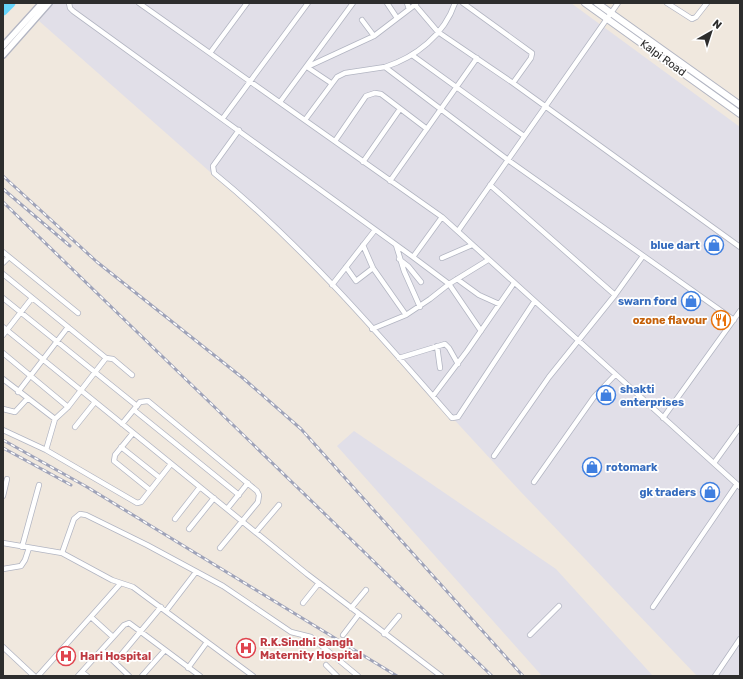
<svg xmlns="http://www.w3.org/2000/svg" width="743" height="679" font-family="Rubik,sans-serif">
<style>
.industrial{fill:#e1dfe8}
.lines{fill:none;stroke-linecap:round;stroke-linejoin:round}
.river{stroke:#66d5fc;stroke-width:9}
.minor-casing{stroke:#b2b5c2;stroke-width:6}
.tertiary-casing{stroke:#b2b5c2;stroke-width:8}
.secondary-casing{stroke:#b2b5c2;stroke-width:8}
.minor{stroke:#fff;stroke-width:4.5}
.tertiary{stroke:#fff;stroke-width:5.5}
.secondary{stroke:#fff;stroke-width:6}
.rail-casing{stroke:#9fa3b9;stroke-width:3}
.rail{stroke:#fff;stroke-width:1.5;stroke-dasharray:4.5;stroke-linecap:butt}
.labels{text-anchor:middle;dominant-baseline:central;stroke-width:3.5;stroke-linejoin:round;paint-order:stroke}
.street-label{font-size:11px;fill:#2d2d2d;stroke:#fff}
.shop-label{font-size:11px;font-weight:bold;fill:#366cbe;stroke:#fff;text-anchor:end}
.food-label{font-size:11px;font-weight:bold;fill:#c56008;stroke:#fff;text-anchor:end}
.health-label{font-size:11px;font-weight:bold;fill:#be3a42;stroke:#fff;text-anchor:start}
</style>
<rect width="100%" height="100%" fill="#f0e8de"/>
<path class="industrial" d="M52 3H571L740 127V676H697L520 491 295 247 39 21Z
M354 431 556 569 653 676H542L337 446Z"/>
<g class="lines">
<path class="river" d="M3 11 11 3"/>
<g class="minor-casing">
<path id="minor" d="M69 3 70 8 73 11 413 257
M139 3 442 217 740 487
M387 3 397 18
M407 3 409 9
M463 3 532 53 531 58 513 83
M667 3 692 19 696 17 707 3
M415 5 438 32 513 83 740 247
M362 20 374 36
M210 53 247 3
M412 55 524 136
M385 67C416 57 444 35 455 3
M331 83 307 67 374 36 416 4
M280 102 353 3
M223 118 308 3
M305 120 337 77 345 73 385 67 508 160 734 320
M239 130 213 166 214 173C302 245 377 332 452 418L458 417 534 302
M335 141 366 96 375 93 381 94 427 129
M363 162 400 109
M390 181 477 58
M490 185 615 295
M442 217 413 257 449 284 481 331
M458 231 618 3
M363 245 373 268 406 315
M396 245 404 271 420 307
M3 252 78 313
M442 258 472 245
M399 259 408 266 421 282
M3 263 9 257
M346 267 356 281 373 268
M3 274 106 358 68 407 55 419 3 379
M457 279 479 295 499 304
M332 285 375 230
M3 298 137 406
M3 327 307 574 441 676
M372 329 406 315 430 299 449 284 488 260
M3 335 32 298
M437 346 440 368
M3 353 68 407
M106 358 113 359 132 375
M399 358 445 344 449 348 458 364
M18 392 68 327
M433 396 467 351 514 283
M3 409 15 412 27 399
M134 410 239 495
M663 418 740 311
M122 424 140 402 148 401 257 491 259 495 258 502 220 548
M75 427 95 402
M3 430 46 450 137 503 141 502 171 464
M133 433 115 455 114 461 150 490
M121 447 160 478
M46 450 55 419
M494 456 549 377 615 295 643 256
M714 463 740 427
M534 482 594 397 615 375
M3 496 7 479
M227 509 248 483
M175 519 200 487
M189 529 214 498
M256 532 279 505
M3 543 62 553 112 580 133 587 253 676
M22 547 39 485
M62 553 74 519 80 514 86 515 147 545 223 586 291 632 311 637 358 676
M3 569 21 566 25 560 29 548
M303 603 319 583
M653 607 737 484
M351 608 366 590
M166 611 196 572
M91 617 113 637
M384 634 399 616
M343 635 359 614
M530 635 559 606
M3 647 34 676
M102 650 129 676
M115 662 161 607
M326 665 337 676
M188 668 207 642
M82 672 87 676
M38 676 120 584
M78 676 124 625 129 623 200 676
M142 676 165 650
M715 676 740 639"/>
</g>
<g class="tertiary-casing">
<path id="tertiary" d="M3 46 42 3
M3 55 49 3"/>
</g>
<g class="secondary-casing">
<path id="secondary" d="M585 3 740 114
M597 3 740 105"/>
</g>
<use href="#minor" class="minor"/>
<use href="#tertiary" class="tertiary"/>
<use href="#secondary" class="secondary"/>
<g class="rail-casing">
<path id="rail" d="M3 176 97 262 244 379 301 429 523 676
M3 189 70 246
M3 202 492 676
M3 440 87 487 397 676
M3 448 71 485"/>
</g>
<use href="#rail" class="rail"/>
</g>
<defs>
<g id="shop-ring" transform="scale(1)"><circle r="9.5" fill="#fff" stroke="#3f7fe0" stroke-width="1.5"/><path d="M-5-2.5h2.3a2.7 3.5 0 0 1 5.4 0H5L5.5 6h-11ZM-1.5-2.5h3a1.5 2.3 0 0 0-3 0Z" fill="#3f7fe0"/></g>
<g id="restaurant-ring" transform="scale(1)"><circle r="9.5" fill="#fff" stroke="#e8710a" stroke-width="1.5"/><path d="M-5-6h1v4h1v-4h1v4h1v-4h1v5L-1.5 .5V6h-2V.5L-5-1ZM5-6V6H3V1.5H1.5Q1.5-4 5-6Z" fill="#e8710a"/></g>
<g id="hospital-ring" transform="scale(1)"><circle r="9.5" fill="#fff" stroke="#e0444e" stroke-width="1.5"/><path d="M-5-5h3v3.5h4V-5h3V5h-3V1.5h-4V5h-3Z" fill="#e0444e"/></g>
</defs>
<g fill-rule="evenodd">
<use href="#shop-ring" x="714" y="245"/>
<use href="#shop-ring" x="691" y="301"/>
<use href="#restaurant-ring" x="721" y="320"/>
<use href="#shop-ring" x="606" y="395"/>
<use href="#shop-ring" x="592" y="467"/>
<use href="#shop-ring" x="710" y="492"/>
<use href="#hospital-ring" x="246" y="648"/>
<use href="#hospital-ring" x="66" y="656"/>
</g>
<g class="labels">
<g class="street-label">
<text transform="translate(663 58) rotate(36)">Kalpi Road</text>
</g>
<g class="shop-label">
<text x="700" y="245">blue dart</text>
<text x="677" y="301">swarn ford</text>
<text x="620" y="389" text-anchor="start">shakti<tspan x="620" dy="13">enterprises</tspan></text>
<text x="606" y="467" text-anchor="start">rotomark</text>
<text x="696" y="492">gk traders</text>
</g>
<g class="food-label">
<text x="707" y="320">ozone flavour</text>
</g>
<g class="health-label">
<text x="260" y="642">R.K.Sindhi Sangh<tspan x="260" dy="13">Maternity Hospital</tspan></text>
<text x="80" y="656">Hari Hospital</text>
</g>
</g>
<rect width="743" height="679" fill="none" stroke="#2d2d2d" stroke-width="8"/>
<g transform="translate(711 32) rotate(39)" stroke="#ffffff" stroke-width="3" paint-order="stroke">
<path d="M0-3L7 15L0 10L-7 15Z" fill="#2d2d2d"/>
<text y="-6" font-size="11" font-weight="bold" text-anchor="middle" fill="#2d2d2d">N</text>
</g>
</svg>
